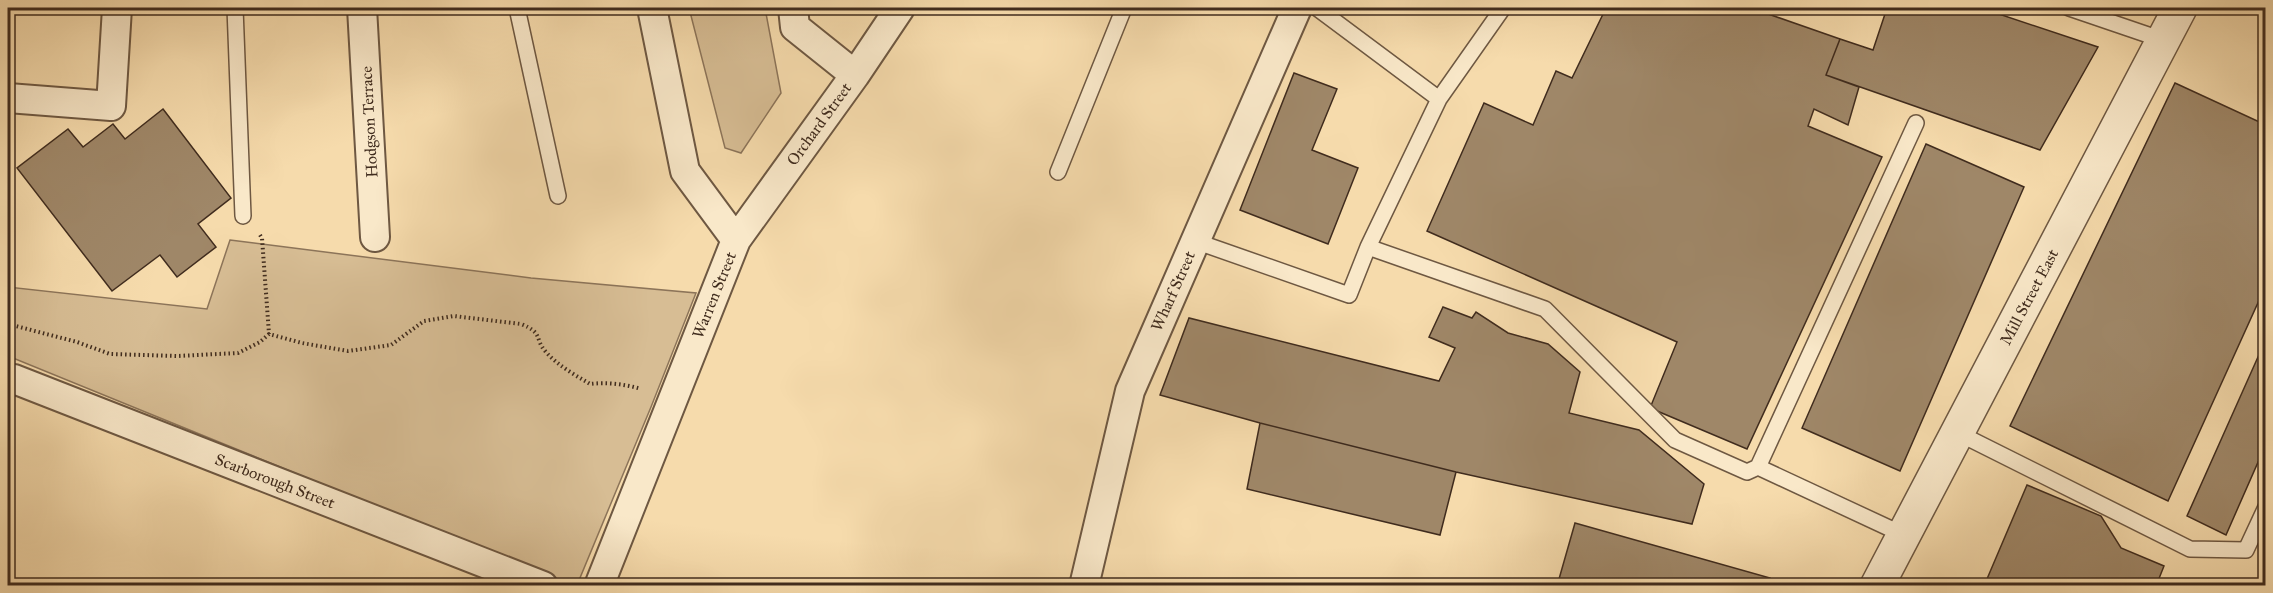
<svg xmlns="http://www.w3.org/2000/svg" width="2273" height="593" font-family="'IM FELL Great Primer',serif">
<style>
.green{fill:#d7bd94;stroke:#8c7459;stroke-width:1.5}
.building{fill:#9f8768;stroke:#402c1e;stroke-width:1.5}
.lines{fill:none;stroke-linecap:round;stroke-linejoin:round}
.service-casing{stroke:#6e5842;stroke-width:18}
.minor-casing{stroke:#6e5842;stroke-width:32}
.tertiary-casing{stroke:#6e5842;stroke-width:36}
.path{stroke:#402c1e;stroke-width:4;stroke-dasharray:1.5 3;stroke-linecap:butt}
.service{stroke:#f9e8c9;stroke-width:15}
.minor{stroke:#f9e8c9;stroke-width:28}
.tertiary{stroke:#f9e8c9;stroke-width:33}
.labels{text-anchor:middle;dominant-baseline:central;stroke-width:4.5;stroke-linejoin:round;paint-order:stroke}
.street-label{font-size:16px;fill:#402c1e;stroke:#f9e8c9}
</style>
<rect width="100%" height="100%" fill="#f6dbac"/>
<filter id="stains"><feTurbulence type="fractalNoise" baseFrequency=".00333" numOctaves="4"/><feColorMatrix values="0 0 0 0 .2 0 0 0 0 .09 0 0 0 0 .02 0 0 0 .5 -.17"/></filter>
<radialGradient id="worn" r=".72"><stop offset=".6" stop-color="#630" stop-opacity="0"/><stop offset="1" stop-color="#630" stop-opacity=".3"/></radialGradient>
<path class="green" d="M689 8H765L781 93 741 153 725 148Z
M230 240 531 278 696 293 651 407 577 585 572 586 8 356V287L207 309Z"/>
<path class="building" d="M1606 8H1751L1840 39 1826 75 1859 87 1848 125 1814 109 1808 126 1882 157 1747 449 1650 408 1677 342 1427 231 1484 103 1533 125 1556 71 1572 78Z
M1887 8H1981L2098 47 2040 150 1826 75 1840 39 1873 50Z
M1294 73 1337 89 1312 150 1358 168 1328 244 1240 210Z
M2175 83 2266 125V285L2168 501 2010 426Z
M163 109 231 198 198 224 216 247 177 277 160 255 112 291 17 168 68 129 83 147 113 124 125 139Z
M1926 144 2024 187 1900 471 1802 428Z
M1443 307 1472 318 1476 312 1508 333 1548 344 1580 372 1569 413 1639 430 1704 484 1692 524 1456 472 1260 423 1160 395 1189 318 1439 381 1455 348 1429 337Z
M2266 339V444L2226 535 2187 516Z
M1260 423 1456 472 1440 535 1247 489Z
M2027 485 2101 516 2121 548 2164 566 2156 586H1984Z
M1575 523 1770 578 1768 586H1557Z"/>
<g class="lines">
<g class="service-casing">
<path id="service" d="M235 8 243 216
M517 8 558 196
M1317 8 1439 99 1503 8
M2069 8 2163 40
M1058 172 1124 8
M1195 241 1349 295 1368 247 1439 99
M1368 247 1545 309 1675 440 1747 472 1758 467
M1958 433 2190 549 2246 550 2266 507
M1904 535 1758 467 1916 123"/>
</g>
<g class="minor-casing">
<path id="minor" d="M362 8 375 237
M793 8 795 27 855 75
M8 98 111 106 117 8
M736 240 855 75 900 8
M8 378 14 379 543 586
M599 586 736 240 685 171 652 8
M1084 586 1130 391 1297 8"/>
</g>
<g class="tertiary-casing">
<path id="tertiary" d="M1877 586 2180 8"/>
</g>
<path class="path" d="M260 235 262 238 269 334
M8 324 77 342 110 354 177 356 238 353 260 342 269 334 302 343 348 351 391 345 424 321 454 316 521 324C544 333 534 339 546 352 557 365 575 375 590 384 606 382 625 384 641 389"/>
<use href="#service" class="service"/>
<use href="#minor" class="minor"/>
<use href="#tertiary" class="tertiary"/>
</g>
<g class="labels">
<g class="street-label">
<text transform="translate(369 122) rotate(-93)">Hodgson Terrace</text>
<text transform="translate(819 124) rotate(-54)">Orchard Street</text>
<text transform="translate(1173 291) rotate(-66)">Wharf Street</text>
<text transform="translate(714 295) rotate(-68)">Warren Street</text>
<text transform="translate(2029 297) rotate(-62)">Mill Street East</text>
<text transform="translate(275 481) rotate(21)">Scarborough Street</text>
</g>
</g>
<rect width="2273" height="593" fill="none" stroke="#f6dbac" stroke-width="30"/>
<rect x="9" y="9" width="2255" height="575" fill="none" stroke="#402c1e" stroke-width="3"/>
<rect x="15" y="15" width="2243" height="563" fill="none" stroke="#402c1e" stroke-width="1.5"/>
<rect width="100%" height="100%" filter="url(#stains)"/>
<rect width="100%" height="100%" fill="url(#worn)"/>
</svg>
